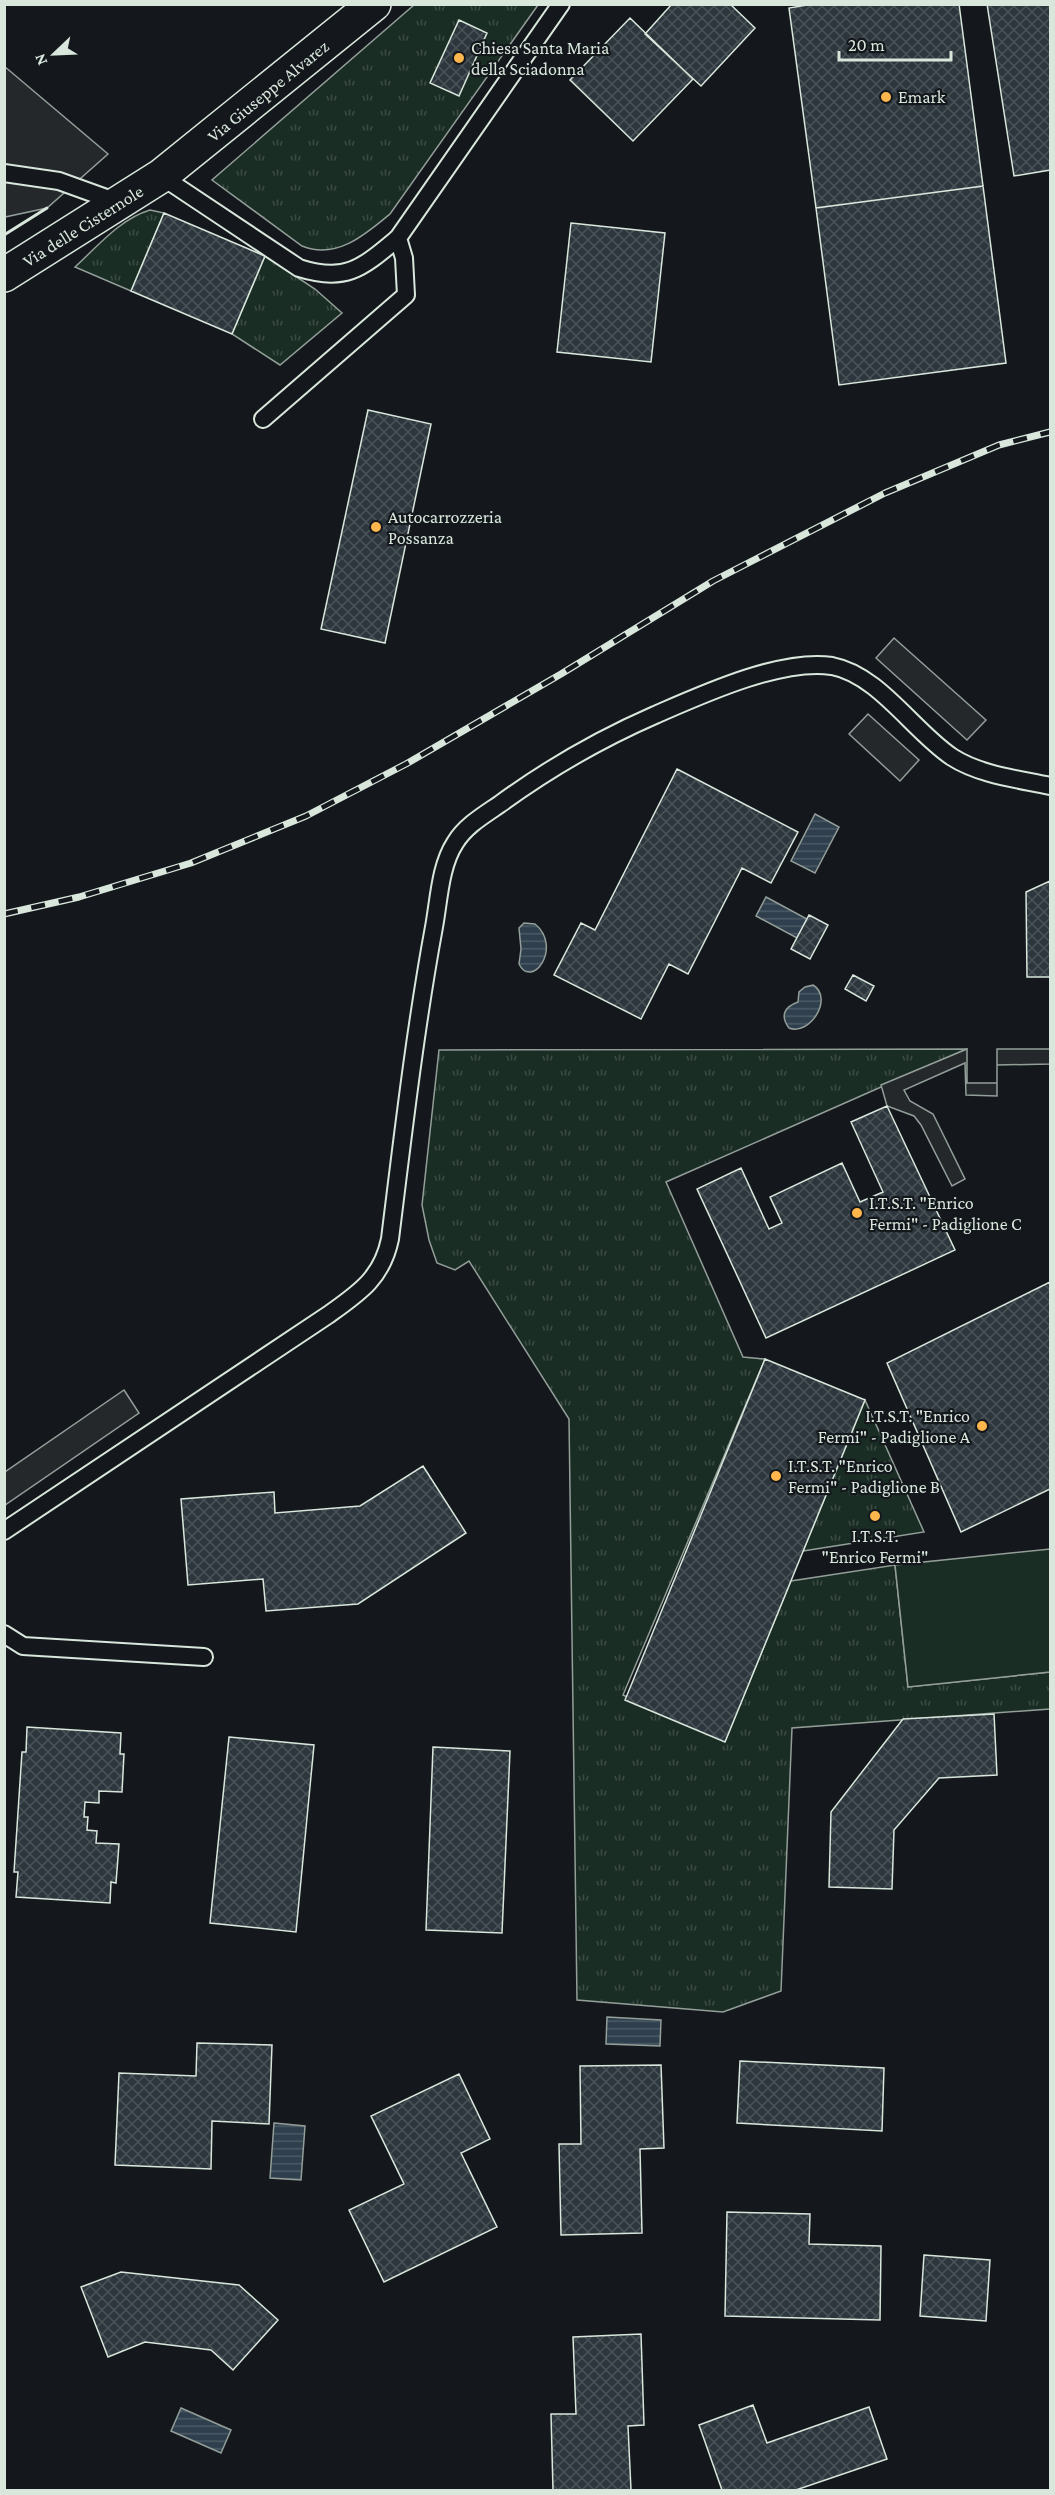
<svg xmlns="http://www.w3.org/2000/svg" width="1055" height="2495" font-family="'Crimson Pro',serif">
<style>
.grass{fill:url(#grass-tufts);stroke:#939e99;stroke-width:1.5}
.pitch{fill:#1a2d24;stroke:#939e99;stroke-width:1.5}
.parking{fill:#24282b;stroke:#939e99;stroke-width:1.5}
.water{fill:url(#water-rules);stroke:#939e99;stroke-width:1.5}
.building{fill:url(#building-cross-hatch);stroke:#d8e6dc;stroke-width:1.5}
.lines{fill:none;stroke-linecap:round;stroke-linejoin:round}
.lane-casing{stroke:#d8e6dc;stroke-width:20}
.street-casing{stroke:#d8e6dc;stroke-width:36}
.lane{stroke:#14181c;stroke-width:16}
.street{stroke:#14181c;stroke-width:33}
.rail-casing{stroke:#d8e6dc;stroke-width:7}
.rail{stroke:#14181c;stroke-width:4.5;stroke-dasharray:14;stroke-linecap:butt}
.wall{stroke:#d8e6dc;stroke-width:3}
.poi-dot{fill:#ffb74d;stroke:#14181c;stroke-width:2}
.labels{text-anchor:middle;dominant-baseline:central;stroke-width:4.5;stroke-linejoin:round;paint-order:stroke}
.poi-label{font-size:18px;fill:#d8e6dc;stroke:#14181c;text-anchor:start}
.street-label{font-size:18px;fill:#d8e6dc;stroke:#14181c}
</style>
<defs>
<pattern id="grass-tufts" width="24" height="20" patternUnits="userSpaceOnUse" patternTransform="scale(1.5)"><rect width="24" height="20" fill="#1a2d24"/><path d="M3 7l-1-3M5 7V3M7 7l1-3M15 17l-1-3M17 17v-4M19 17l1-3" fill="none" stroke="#3b4b43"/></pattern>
<pattern id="water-rules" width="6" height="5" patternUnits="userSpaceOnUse" patternTransform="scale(1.5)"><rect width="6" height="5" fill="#2f3f4d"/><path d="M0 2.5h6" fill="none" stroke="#4c5b66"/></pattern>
<pattern id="building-cross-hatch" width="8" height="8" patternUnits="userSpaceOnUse" patternTransform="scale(1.5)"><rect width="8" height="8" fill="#2c363c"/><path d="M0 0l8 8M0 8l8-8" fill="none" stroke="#4a5358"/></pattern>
</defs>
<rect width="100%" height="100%" fill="#14181c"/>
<path class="grass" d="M414 5H538L390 214C365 235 336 260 302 246L212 180Z
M150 210 164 213 131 291 75 267C98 246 120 219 150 210Z
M265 256 315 289 342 313 280 365 232 334Z
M967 1049 666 1182 743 1357 765 1359 623 1695 725 1741 791 1581 895 1565 908 1687 1050 1672V1709L792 1728 781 1991 723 2012 577 2000 569 1419 469 1261 455 1270 437 1263 429 1240 422 1205 439 1050Z
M865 1400 924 1532 803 1551Z"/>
<path class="pitch" d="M1050 1549V1672L908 1687 895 1565Z"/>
<path class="parking" d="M4 66 108 154 47 208 5 217Z
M894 638 986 720 967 740 876 658Z
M868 714 919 760 900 781 849 734Z
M967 1049V1083H997V1049H1050V1064L997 1065V1096L966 1095 965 1063 904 1090 910 1101 933 1114 965 1179 952 1186 921 1125 914 1116 887 1106 881 1085Z
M124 1390 139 1413 5 1505V1472Z"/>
<path class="water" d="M815 814 839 827 815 873 791 861Z
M766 897 807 919 797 938 756 916Z
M524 923 535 924C563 947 532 990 519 964L521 949 519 928Z
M813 985C834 998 810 1036 789 1028 780 1016 784 1007 798 1002L799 992 805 987Z
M607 2017 661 2020 660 2046 606 2044Z
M274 2123 305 2126 301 2180 270 2178Z
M181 2408 231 2430 221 2453 171 2431Z"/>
<path class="building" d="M672 4H730L755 28 701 86 645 34Z
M813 4H959L983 186 816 208 789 8Z
M987 4H1050V170L1014 176Z
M630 18 693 79 633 141 570 80Z
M459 20 487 33 459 96 430 83Z
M983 186 1006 363 839 385 816 208Z
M164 213 265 256 232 334 131 291Z
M571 223 665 233 651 362 557 352Z
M368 410 431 424 385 643 321 629Z
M677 769 798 832 771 883 742 868 688 974 669 964 641 1019 554 975 581 923 595 930Z
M1050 881V977H1027L1026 892Z
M809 915 828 925 810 959 791 949Z
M853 975 874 986 866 1001 845 989Z
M887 1106 955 1250 766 1338 697 1189 741 1168 769 1229 782 1223 770 1197 842 1163 860 1202 883 1192 851 1122Z
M1050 1282V1489L961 1532 887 1363Z
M765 1359 865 1400 725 1742 625 1700Z
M423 1466 466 1533 358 1604 266 1611 263 1579 188 1585 181 1499 274 1492 275 1513 360 1506Z
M994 1714 997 1775 939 1778 894 1830 892 1889 829 1887 831 1812 903 1719Z
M27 1727 121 1733 120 1754H124L122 1792 99 1791V1803L85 1802 84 1817H88L87 1830 97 1831 96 1843 119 1844 116 1883 111 1882 110 1903 16 1897 18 1872H14L22 1752H26Z
M229 1737 314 1745 296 1932 210 1923Z
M433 1747 510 1751 502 1933 426 1930Z
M197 2043 272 2045 269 2124 212 2121 211 2169 115 2165 119 2073 196 2076Z
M740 2061 884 2068 882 2131 737 2123Z
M661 2065 664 2148 640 2149 642 2233 561 2235 559 2144H581L580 2066Z
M459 2074 490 2139 461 2153 497 2227 384 2282 349 2210 404 2184 371 2116Z
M727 2212 810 2214 809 2244 881 2246 880 2320 725 2316Z
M924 2255 990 2260 986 2321 920 2316Z
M121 2272 239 2285 278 2320 233 2370 211 2350 145 2342 108 2357 81 2287Z
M641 2334 644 2425 628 2426 631 2490H553L551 2414H576L573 2337Z
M753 2405 767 2443 869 2407 887 2459 796 2490H722L699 2425Z"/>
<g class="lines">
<g class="lane-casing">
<path id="lane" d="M4 173 59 181 120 203
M161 176 299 268C346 283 362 268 398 238L561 4
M263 419 406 295 404 258 398 238
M4 1531 328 1315C359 1293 382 1278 390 1239 403 1135 415 1030 434 927 439 900 440 866 455 843 465 826 484 815 500 804 548 769 600 739 655 715 701 695 781 658 832 666 879 675 913 731 952 757 980 775 1018 779 1050 786
M4 1634 23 1646 204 1657"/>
</g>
<g class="street-casing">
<path id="street" d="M4 275 161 176 374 4"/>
</g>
<use href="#lane" class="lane"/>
<use href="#street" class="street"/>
<g class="rail-casing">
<path id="rail" d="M4 914 79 897 191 863 306 816 406 764 561 674 713 581 885 493 999 445 1050 432"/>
</g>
<use href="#rail" class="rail"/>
<path class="wall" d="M4 235 47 208"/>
</g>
<g class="poi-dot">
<circle cx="459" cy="58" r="6"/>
<circle cx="886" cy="97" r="6"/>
<circle cx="376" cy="527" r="6"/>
<circle cx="857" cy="1213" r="6"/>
<circle cx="982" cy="1426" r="6"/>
<circle cx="776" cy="1476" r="6"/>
<circle cx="875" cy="1516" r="6"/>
</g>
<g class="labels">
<g class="poi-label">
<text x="471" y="48">Chiesa Santa Maria<tspan x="471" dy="21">della Sciadonna</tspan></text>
<text x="898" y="97">Emark</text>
<text x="388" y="517">Autocarrozzeria<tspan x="388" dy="21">Possanza</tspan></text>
<text x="869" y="1203">I.T.S.T. "Enrico<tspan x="869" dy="21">Fermi" - Padiglione C</tspan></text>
<text x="970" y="1416" text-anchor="end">I.T.S.T. "Enrico<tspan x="970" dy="21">Fermi" - Padiglione A</tspan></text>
<text x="788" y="1466">I.T.S.T. "Enrico<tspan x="788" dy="21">Fermi" - Padiglione B</tspan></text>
<text x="875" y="1536" text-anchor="middle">I.T.S.T.<tspan x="875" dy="21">"Enrico Fermi"</tspan></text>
</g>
<g class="street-label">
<text transform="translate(268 91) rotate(-39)">Via Giuseppe Alvarez</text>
<text transform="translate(83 226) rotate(-32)">Via delle Cisternole</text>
</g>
</g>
<rect width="1055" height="2495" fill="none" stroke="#d8e6dc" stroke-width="12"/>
<g transform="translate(54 54) rotate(247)" stroke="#14181c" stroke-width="4.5" paint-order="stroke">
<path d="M0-4.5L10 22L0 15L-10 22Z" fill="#d8e6dc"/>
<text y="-9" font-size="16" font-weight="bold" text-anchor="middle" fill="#d8e6dc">N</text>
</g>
<path d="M839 51v9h112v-9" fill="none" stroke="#d8e6dc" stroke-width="3"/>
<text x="848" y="51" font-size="18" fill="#d8e6dc" stroke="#14181c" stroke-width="4.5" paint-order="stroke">20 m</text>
</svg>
